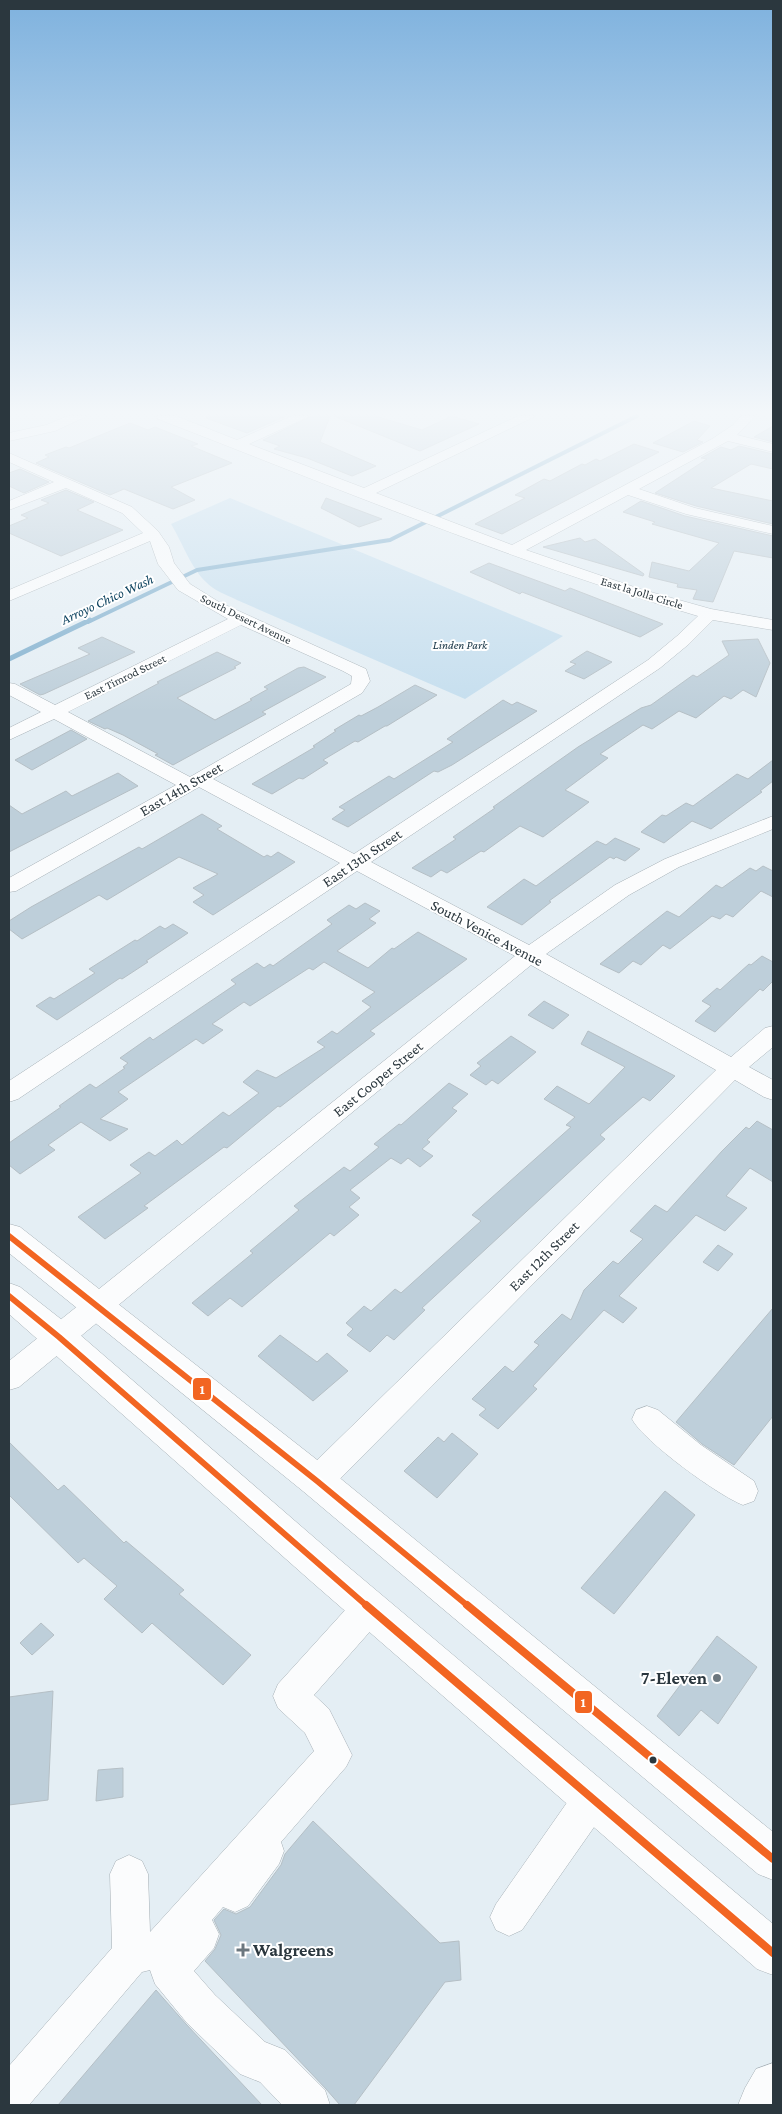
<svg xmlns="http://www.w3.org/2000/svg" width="782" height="2114" font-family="'Crimson Pro',serif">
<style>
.green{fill:#c5deee}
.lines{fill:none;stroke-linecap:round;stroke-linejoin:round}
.stream-far1{stroke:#81b0ce;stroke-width:4}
.stream{stroke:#81b0ce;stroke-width:5}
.building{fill:#becfda;stroke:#b5bfc5}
.minor-casing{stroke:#a5afb5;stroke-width:1}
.major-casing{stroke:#a5afb5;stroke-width:1}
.minor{fill:#fbfcfd;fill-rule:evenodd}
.major{fill:#fbfcfd;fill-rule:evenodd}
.bus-1-far1-casing{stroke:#fff;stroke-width:10}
.bus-1-casing{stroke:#fff;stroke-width:11}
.bus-1-far1{stroke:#f26522;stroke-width:6}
.bus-1{stroke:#f26522;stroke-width:8}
.poi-dot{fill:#6c777e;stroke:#fff;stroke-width:2}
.bus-dot{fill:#2b373e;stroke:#fff;stroke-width:2}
.labels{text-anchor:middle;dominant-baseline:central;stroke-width:4;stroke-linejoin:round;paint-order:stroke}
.far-street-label{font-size:12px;fill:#2b373e;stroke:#fff}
.far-park-label{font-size:12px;font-style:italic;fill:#102e3f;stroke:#fff}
.far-water-label{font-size:14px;font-style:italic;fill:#0f4460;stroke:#fff}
.street-label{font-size:15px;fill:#2b373e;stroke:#fff}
.near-poi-label{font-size:18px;font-weight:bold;fill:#2b373e;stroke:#fff;text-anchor:end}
.line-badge{stroke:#fff;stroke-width:2}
.badge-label{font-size:14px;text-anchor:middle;font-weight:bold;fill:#fff}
</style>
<rect width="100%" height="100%" fill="#e4eef4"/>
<path class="green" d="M230 498 563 636 465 699 237 600C227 595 213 590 206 582 191 568 182 542 171 524Z"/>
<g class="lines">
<path class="stream-far1" d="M88 622 197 570 390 540 637 416"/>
<path class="stream" d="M9 659 90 620"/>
</g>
<path class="building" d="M207 416H286L247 433 206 418Z
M312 416H330L320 442 376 466 352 476 307 458 274 449 280 446 263 440Z
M334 416H375L422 430 452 416 479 424 420 451Z
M694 421 710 426 697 440 703 442 683 452 653 443Z
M130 423 148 430 155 427 198 444 191 446 232 463 171 487 195 500 173 509 124 489 110 495 36 463 49 457 45 455 66 447 69 448Z
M773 426V442L754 437Z
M634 444 659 452 502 534 475 524 525 498 515 495 544 479 550 481 582 464 585 465 596 459 600 461Z
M739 446 773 454V469L751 464 711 488 773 501V524L696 506 655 493 707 459 701 458 721 447 731 450Z
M20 469 49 482 24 493 9 486V473Z
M66 490 94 502 77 510 123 530 61 556 9 533V526L28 518 21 515 49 503 41 500Z
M326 498 382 519 359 527 321 508Z
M641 501 685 516 773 536V558L734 551 713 602 693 599 697 590 677 587 678 584 649 577 652 562 689 571 719 543 652 524 655 522 623 512Z
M580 538 585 542 595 539 644 574 643 576 543 547Z
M489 563 565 591 570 588 663 624 640 637 522 592 520 594 470 572Z
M102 637 135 652 44 694 40 695 20 684 90 654 78 648Z
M758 639 770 663 756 697 743 690 731 699 724 696 696 718 679 711 652 729 643 725 600 754 608 758 565 790 589 802 543 837 520 826 484 852 481 851 447 873 441 870 431 877 412 868 456 839 453 837 495 808 493 807 578 747 641 708 651 705 693 675 697 677 729 655 722 641Z
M587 651 612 662 584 679 565 671 576 664 570 662Z
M217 652 241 663 234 667 236 668 177 698 215 720 252 700 250 699 268 689 264 687 298 668 304 667 326 677 262 712 266 714 173 765 155 755 158 754 123 735 107 728 105 729 88 721 159 683 157 682Z
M415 685 437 695 387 726H385L358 742 355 741 323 760 328 763 303 779 299 778 272 794 252 784 315 747 313 746 336 731 334 730 359 715 361 716 378 707Z
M503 700 512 705 517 702 537 711 452 765 438 772 434 771 348 827 332 819 345 810 339 807 389 776 394 779 453 742 447 739Z
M71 730 87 739 32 770 15 760Z
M773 760V781L760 791 762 792 711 829 692 821 664 843 641 832 662 815 666 816 686 803 693 806 737 774 748 779Z
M118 773 138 786 9 852V805L22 814 66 791 72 796Z
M202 814 222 826 217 829 264 857 267 855 271 857 278 852 295 862 213 915 193 902 204 895 193 888 218 874 179 857 107 900 99 895 22 939 9 929V921L31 907 139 847 142 849Z
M615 838 640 849 625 861 616 857 614 859 610 857 549 901 551 902 522 925 487 907 524 879 536 886 597 841 606 845Z
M763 866 773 871V897L761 891 733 917 726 914 720 919 712 916 670 949 663 945 641 965 633 961 619 973 600 964 667 911 679 917 716 885 722 888 750 868 756 871Z
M365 903 380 911 369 919 376 923 337 951 368 968 392 948 394 949 418 932 467 959 370 1031 375 1034 280 1107 278 1106 227 1148 224 1147 144 1206 148 1208 105 1239 78 1217 141 1173 130 1165 149 1152 155 1156 177 1140 182 1145 223 1112 229 1116 259 1093 243 1082 257 1070 276 1078 325 1047 317 1042 332 1031 337 1034 371 1007 362 1001 375 992 324 962 313 970 309 968 250 1006 244 1002 212 1024 223 1030 203 1044 196 1039 118 1092 128 1099 100 1119 128 1129 110 1141 81 1122 48 1145 55 1150 20 1174 9 1165V1143L61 1107 59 1106 90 1084 96 1088 125 1068 123 1067 128 1063 120 1058 150 1037 153 1040 236 984 231 980 257 963 264 968 270 964 273 966 332 924 327 920 349 905 356 909Z
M173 924 188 933 146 961 148 962 122 979 120 978 57 1020 36 1006 50 997 54 999 95 973 89 969 135 940 137 941 160 926 165 929Z
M762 956 773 962V981L763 991 760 989 715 1032 695 1021 711 1006 702 1001 717 988 720 990 749 964 751 965Z
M544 1001 569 1015 553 1029 528 1015Z
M588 1031 675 1076 650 1101 643 1097 600 1135 605 1139 422 1308 425 1310 394 1340 387 1335 370 1352 347 1335 353 1329 346 1323 364 1306 371 1311 395 1289 401 1293 481 1221 472 1215 571 1127 566 1125 575 1117 544 1099 557 1086 589 1104 625 1067 581 1044Z
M511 1036 536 1052 498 1084 492 1080 486 1085 470 1075 481 1066 477 1063Z
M449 1083 468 1094 452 1108 457 1111 427 1140 430 1142 422 1149 433 1156 420 1167 408 1158 401 1164 391 1158 350 1190 360 1198 349 1207 359 1215 334 1236 330 1233 242 1307 230 1298 208 1316 192 1303 253 1253 250 1251 299 1210 294 1206 344 1167 350 1171 379 1147 374 1144 399 1124 401 1125Z
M757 1121 773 1130V1182L750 1168 726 1196 747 1208 725 1231 696 1215 619 1296 637 1308 623 1323 604 1310 533 1386 537 1389 498 1429 479 1415 486 1409 472 1399 505 1366 513 1372 539 1345 534 1342 562 1314 571 1320 584 1290 613 1261 618 1264 643 1239 630 1231 655 1205 667 1212 722 1151 746 1127 749 1129Z
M718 1245 733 1254 718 1271 703 1262Z
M773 1308V1416L734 1465 702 1444 676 1422Z
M280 1335 317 1362 327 1353 348 1371 313 1401 258 1356Z
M452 1433 478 1454 437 1498 404 1471 438 1437 444 1442Z
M9 1442 58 1490 64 1485 124 1543 126 1541 184 1590 179 1594 251 1655 223 1685 152 1623 142 1633 104 1599 117 1586 84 1558 78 1563 9 1495Z
M665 1491 695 1515 614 1614 581 1588Z
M41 1623 54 1635 32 1655 20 1643Z
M717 1636 757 1667 718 1724 701 1710 679 1736 657 1716Z
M53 1691 48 1800 9 1805V1697Z
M123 1768V1797L96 1801 98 1770Z
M313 1821 440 1943 459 1941 461 1980 445 1982 354 2105H340L326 2089 205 1961 215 1949 221 1935 214 1920 224 1909 236 1914 250 1907 281 1865 285 1854Z
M156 1990 186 2024 262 2105H58Z"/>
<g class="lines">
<g class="minor-casing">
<path id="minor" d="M68 416H87L55 431 9 441V433L46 425Z
M157 416H176L237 440 292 416H310L249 444 364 488 518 416H536L376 493 512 545 712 439 733 425 741 416H755L737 435 773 444V452L728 441 639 489 695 508 773 526V534L686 514 628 495 526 550 640 589 711 609 773 620V630L713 620 689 644 660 668 371 862 529 945 615 885 665 859 773 816V829L679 867 629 895 546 954 731 1057 765 1028 773 1026V1047L749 1067 773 1080V1100L764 1097 735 1080 328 1491 317 1495 306 1491 302 1481 306 1471 716 1070 531 965 19 1387 9 1390V1361L515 956 357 871 18 1099 9 1102V1081L340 863 199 787 16 891 9 892V878L176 785 54 719 9 740V728L41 712 9 695V683L15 684 55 705 228 619 178 590 158 564 150 541 9 601V590L143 533 122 513 66 488 9 510V501L54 482 9 462V453L132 507 158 531 169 547 174 563 190 584 219 602 366 669 370 681 362 693 213 779 354 854 648 660 677 636 698 616C514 562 337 488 158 419ZM241 625 343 671 352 676 351 684 190 777 68 712Z
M647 1406 658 1410 701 1445 754 1481 758 1491 754 1501 743 1505C719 1496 643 1441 632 1419L636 1410Z
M369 1592 381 1597 385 1608 381 1619 314 1695 329 1709 352 1755 346 1767 281 1842 284 1851 279 1864 248 1906 235 1912 223 1907 212 1920 219 1934 214 1948 194 1971 215 1995 265 2042 285 2050 325 2090 330 2105H282L260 2082 240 2074 187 2023 155 1984 150 1970 142 1972 29 2105H9V2066L112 1948 110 1874 116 1861 129 1855 142 1861 148 1874 150 1932 314 1751 305 1733 278 1708 273 1696 278 1684 357 1597Z
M593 1779 606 1784 611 1797 606 1810 522 1930 509 1936 496 1930 490 1917 496 1904 580 1784Z"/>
</g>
<g class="major-casing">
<path id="major" d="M9 1224 20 1227 330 1470 773 1832V1880L758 1874 304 1492 9 1253Z
M9 1283 20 1287 71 1327 339 1559 773 1924V1975L757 1969 313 1583 9 1314Z
M773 2063V2105H738L745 2088 756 2069Z"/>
</g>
<use href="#minor" class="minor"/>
<use href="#major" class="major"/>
<g class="bus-1-far1-casing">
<path id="bus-1-far1" d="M9 1236 317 1481 468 1606
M9 1296 59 1337 367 1606"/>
</g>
<g class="bus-1-casing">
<path id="bus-1" d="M366 1605 773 1953
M467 1605 773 1859"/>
</g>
<use href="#bus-1-far1" class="bus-1-far1"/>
<use href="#bus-1" class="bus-1"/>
</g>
<linearGradient id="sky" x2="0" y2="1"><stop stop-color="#7fb2de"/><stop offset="0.58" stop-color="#f3f7fa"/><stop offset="1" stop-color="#f3f7fa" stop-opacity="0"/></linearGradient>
<rect width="782" height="712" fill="url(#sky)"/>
<g class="poi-dot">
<circle cx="717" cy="1678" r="5"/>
<path d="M240.5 1942.5h5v5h5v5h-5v5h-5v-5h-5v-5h5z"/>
</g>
<circle class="bus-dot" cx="653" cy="1760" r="4.5"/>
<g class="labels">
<g class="far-street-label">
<text transform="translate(642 593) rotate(17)">East la Jolla Circle</text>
<text transform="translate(246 619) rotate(26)">South Desert Avenue</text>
<text transform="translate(125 677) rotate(-26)">East Timrod Street</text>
</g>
<g class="far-park-label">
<text x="460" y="645">Linden Park</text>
</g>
<g class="far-water-label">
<text transform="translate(107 599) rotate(-25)">Arroyo Chico Wash</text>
</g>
<g class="street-label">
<text transform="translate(181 789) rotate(-30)">East 14th Street</text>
<text transform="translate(362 858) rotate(-34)">East 13th Street</text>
<text transform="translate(487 933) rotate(28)">South Venice Avenue</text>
<text transform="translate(378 1079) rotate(-39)">East Cooper Street</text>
<text transform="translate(544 1256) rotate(-45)">East 12th Street</text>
</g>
<g class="near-poi-label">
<text x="707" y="1678">7-Eleven</text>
<text x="253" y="1950" text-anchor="start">Walgreens</text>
</g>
</g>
<g class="line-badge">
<rect x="192" y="1377" width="20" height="24" rx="5" fill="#f26522"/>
<rect x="574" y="1690" width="19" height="24" rx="5" fill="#f26522"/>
</g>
<g class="badge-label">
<text x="202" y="1394">1</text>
<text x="583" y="1707">1</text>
</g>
<rect width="782" height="2114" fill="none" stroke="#2b373e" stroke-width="20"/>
</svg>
